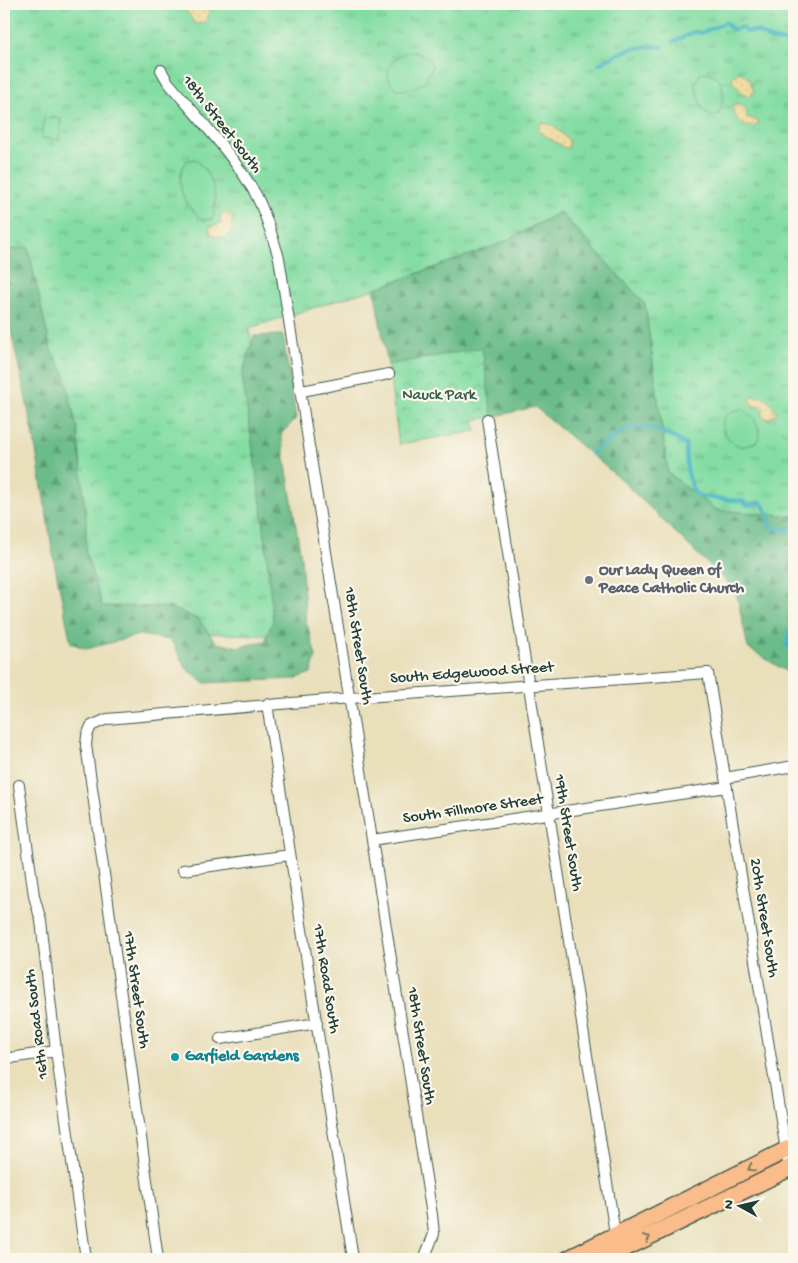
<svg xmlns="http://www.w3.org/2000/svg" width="798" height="1263" font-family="'Gochi Hand',sans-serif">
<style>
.grass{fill:url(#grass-tufts);stroke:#518d6c}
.forest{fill:url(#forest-firs);stroke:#447c5e}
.sand{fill:url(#sand-dots);stroke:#868c69}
.park{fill:url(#park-crowns);stroke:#518d6c}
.pitch{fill:#83dda3;stroke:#518d6c}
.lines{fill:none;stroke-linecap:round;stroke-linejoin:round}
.stream{stroke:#48b5c5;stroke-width:4}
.minor-casing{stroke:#3d5548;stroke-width:12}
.primary-casing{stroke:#3d5548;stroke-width:19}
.minor{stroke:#fff;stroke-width:10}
.primary{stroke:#f9bc8a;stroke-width:16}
.oneway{stroke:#81765b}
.worship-dot{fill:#6b7280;stroke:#fbf7ec;stroke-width:2}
.culture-dot{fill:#0f9aa8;stroke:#fbf7ec;stroke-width:2}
.labels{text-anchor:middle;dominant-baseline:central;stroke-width:4.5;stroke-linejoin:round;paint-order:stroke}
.street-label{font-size:16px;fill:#1f3d34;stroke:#fbf7ec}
.park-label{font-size:16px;fill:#335d4a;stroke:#fbf7ec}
.worship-label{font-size:16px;font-weight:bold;fill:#5b616d;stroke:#fbf7ec;text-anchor:start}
.culture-label{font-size:16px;font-weight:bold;fill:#0d838f;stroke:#fbf7ec;text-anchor:start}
</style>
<defs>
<pattern id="grass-tufts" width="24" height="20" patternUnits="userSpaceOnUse" patternTransform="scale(1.25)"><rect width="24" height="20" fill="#83dda3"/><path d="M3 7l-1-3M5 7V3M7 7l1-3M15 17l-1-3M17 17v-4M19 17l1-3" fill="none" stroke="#6bb486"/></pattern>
<pattern id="forest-firs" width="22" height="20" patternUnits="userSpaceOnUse" patternTransform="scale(1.25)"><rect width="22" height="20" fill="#6abc89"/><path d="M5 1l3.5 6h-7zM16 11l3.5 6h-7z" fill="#579a71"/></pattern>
<pattern id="sand-dots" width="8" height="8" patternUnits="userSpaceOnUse" patternTransform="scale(1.25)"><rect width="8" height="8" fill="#eeda9e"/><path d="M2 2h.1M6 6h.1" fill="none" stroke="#ccbc89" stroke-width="1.8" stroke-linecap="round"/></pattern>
<pattern id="park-crowns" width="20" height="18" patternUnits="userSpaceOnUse" patternTransform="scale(1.25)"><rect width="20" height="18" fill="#83dda3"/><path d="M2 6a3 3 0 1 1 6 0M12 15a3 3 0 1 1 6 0" fill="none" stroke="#6bb486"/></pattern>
</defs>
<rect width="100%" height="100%" fill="#fbf7ec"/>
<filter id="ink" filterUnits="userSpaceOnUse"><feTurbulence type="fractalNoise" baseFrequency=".02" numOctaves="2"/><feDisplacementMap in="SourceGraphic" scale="10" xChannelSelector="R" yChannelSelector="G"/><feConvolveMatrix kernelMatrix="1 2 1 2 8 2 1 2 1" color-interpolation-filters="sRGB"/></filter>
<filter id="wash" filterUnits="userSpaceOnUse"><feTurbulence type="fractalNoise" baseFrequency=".0096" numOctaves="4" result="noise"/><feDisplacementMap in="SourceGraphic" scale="20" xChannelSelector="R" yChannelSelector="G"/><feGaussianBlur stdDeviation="1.12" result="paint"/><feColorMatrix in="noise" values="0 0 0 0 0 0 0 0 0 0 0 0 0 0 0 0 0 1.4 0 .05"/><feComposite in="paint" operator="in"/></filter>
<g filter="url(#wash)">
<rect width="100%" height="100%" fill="#e9dfbb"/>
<path class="grass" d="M4 4H794V516L716 510 668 473 645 304 560 212 500 244 374 289 249 328 297 636 77 630 4 222Z"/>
<path class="forest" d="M560 212 645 304 668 473 716 510 794 516V676L748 648 736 591 619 478 535 407 492 417 482 348 388 365 374 289 500 244Z
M28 247 51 350 64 372 77 427 86 517V553L102 606 169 607 198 619 217 643 239 647 265 641 273 621 263 518 242 375 254 336 283 335 296 419 281 434 301 557 306 621 316 656 311 673 294 679 204 683 186 668 171 640 139 635 87 649 71 643 55 566 33 432 4 299V250Z"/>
<path class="sand" d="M182 4H196L199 8 209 10 206 22 195 24Z
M740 72 749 79 754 91 751 96 744 95 732 81 733 76Z
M739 103 747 111V117L758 121V125C744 131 731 118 733 105Z
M541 122 552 125 569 140V148H565L538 131Z
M225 213 232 215V230L224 238 211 235 209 227 220 224V216Z
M754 396C767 396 771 402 777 413L768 419 763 417 762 412 764 409 762 406H754L750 403 751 398Z"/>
<path class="park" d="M482 348 492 417 474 420 476 431 399 444 388 365Z"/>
<path class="pitch" d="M412 51 428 58 432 66C428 82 417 90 400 90 376 78 392 54 412 51Z
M707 72C726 76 726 100 718 115L712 116 702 109 695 84 701 73Z
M44 117 61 119 59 140 41 138Z
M195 159C212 173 220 198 212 219L203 220C184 205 173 185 186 161Z
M741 409C753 414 759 424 760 436L756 442 742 447C719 439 714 413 741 409Z"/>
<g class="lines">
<path class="stream" d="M673 42 694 32 702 33 725 22 733 30 741 27 746 32 756 31 770 39 794 44
M599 64C625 50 633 45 662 47
M591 454C628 422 645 419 686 445 685 456 688 489 698 495 707 499 731 500 742 501L748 505 761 502 770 517 769 526 785 530 794 526
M786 647 789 631 794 623"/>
</g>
</g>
<g filter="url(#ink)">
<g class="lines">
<g class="minor-casing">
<path id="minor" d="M161 70 168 82C198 118 231 152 255 193 266 213 272 236 279 258L432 1215 434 1234 424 1259
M302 391 389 374
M487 419 616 1240
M267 704 353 1259
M725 778 794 766
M19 785 34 896 41 921 56 1051 86 1259
M372 840 727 787
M183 870 290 855
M220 1039 317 1023
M4 1059 56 1051
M158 1259 86 745 87 736 91 726 107 719 350 698 708 673 789 1169"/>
</g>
<g class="primary-casing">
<path id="primary" d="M568 1259 794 1146
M603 1259 794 1166"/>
</g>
<use href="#minor" class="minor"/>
<use href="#primary" class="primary"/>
</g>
<defs><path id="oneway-chevron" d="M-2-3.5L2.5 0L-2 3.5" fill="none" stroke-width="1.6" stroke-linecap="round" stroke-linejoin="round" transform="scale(1.25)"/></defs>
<g class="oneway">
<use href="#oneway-chevron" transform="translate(751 1168) rotate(153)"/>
<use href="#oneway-chevron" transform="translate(647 1238) rotate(-26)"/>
</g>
</g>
<circle class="worship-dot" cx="589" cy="580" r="5"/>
<circle class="culture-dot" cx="175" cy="1057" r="5"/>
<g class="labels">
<g class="street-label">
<text transform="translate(221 125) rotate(52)">18th Street South</text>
<text transform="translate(357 646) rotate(81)">18th Street South</text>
<text transform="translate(472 674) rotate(-4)">South Edgewood Street</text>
<text transform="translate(473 810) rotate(-8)">South Fillmore Street</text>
<text transform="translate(567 833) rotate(81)">19th Street South</text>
<text transform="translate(763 918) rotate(81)">20th Street South</text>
<text transform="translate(325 979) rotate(81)">17th Road South</text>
<text transform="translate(135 990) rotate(82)">17th Street South</text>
<text transform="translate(38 1024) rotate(-97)">16th Road South</text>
<text transform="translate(420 1046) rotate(81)">18th Street South</text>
</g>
<g class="park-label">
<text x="439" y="396">Nauck Park</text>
</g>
<g class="worship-label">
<text x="599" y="571">Our Lady Queen of<tspan x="599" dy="18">Peace Catholic Church</tspan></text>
</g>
<g class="culture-label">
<text x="185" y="1057">Garfield Gardens</text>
</g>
</g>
<rect width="798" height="1263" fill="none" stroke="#fbf7ec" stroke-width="20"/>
<g transform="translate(740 1206) rotate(278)" stroke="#fbf7ec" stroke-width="4" paint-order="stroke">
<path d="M0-4L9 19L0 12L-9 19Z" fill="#1f3d34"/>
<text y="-8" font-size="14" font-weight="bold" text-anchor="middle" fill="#1f3d34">N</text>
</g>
</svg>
